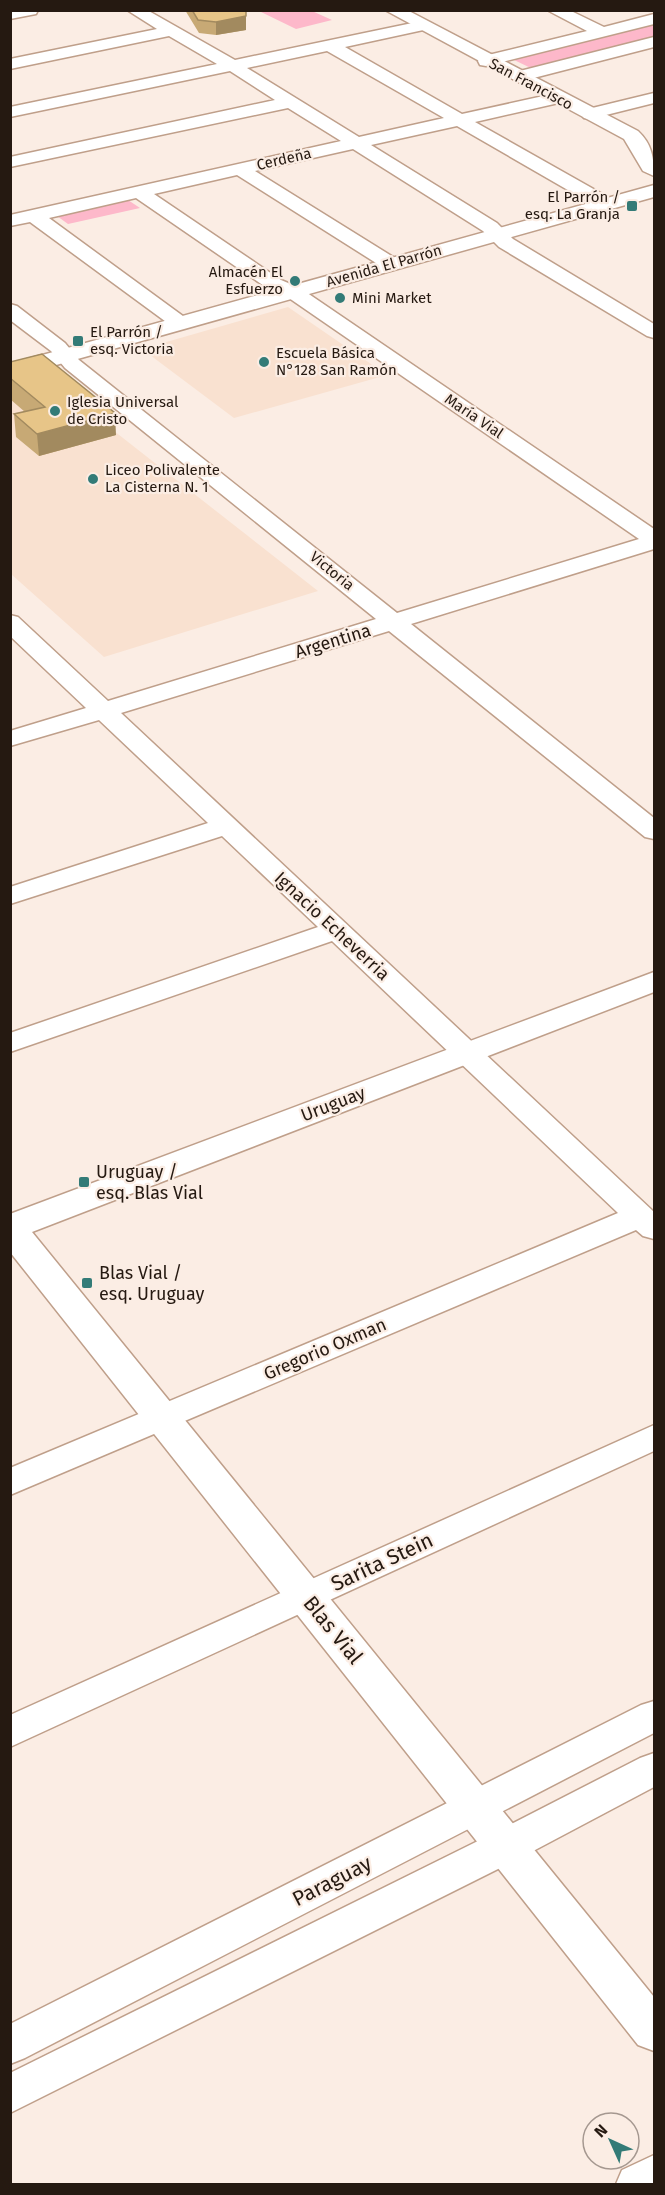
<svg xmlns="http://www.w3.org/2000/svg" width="665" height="2195" font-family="'Fira Sans',sans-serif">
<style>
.built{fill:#f9e1d0}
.green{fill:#fdb8ca}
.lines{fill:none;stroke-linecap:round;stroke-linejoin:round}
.minor-casing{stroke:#bf9f8a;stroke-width:3}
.tertiary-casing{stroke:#bf9f8a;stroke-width:3}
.secondary-casing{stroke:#bf9f8a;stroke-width:3}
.minor{fill:#fff;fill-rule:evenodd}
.tertiary{fill:#fff;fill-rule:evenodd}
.secondary{fill:#fff;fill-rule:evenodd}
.wall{fill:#c7a975}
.shaded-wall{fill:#a28a5f}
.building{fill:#e7c588;stroke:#a28a5f;stroke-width:1.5}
.poi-dot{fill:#337b77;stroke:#fbede4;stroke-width:2}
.labels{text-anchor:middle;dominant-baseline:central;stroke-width:4.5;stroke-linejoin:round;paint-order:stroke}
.far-street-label{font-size:15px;fill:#251911;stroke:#fbede4}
.far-poi-label{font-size:15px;fill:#251911;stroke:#fbede4;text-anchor:start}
.street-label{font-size:18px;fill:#251911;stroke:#fbede4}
.poi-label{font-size:18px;fill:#251911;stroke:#fbede4;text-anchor:start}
.near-street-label{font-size:21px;fill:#251911;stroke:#fbede4}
</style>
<rect width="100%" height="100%" fill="#fbede4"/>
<path class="built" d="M288 307 387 375 234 418 142 349Z
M44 376 318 591 104 657 11 574V385Z"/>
<path class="green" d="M259 11H312L332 20 296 29Z
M654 23V39L535 70 512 59Z
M128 200 140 208 68 224 57 216Z"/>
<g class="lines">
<g class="minor-casing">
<path id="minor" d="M127 10H147L235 60 422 21 428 23 430 26 428 29 345 47 462 114 557 93 563 94 566 98 563 102 475 122 613 200 615 204 613 208H599L457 126 371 145 497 223 513 239 654 324V338L647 336 499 247 483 231 353 149 255 171 398 260 401 264 398 268H384L237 175 154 194 281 280 300 288 654 529V549L411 624 654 818V839L645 837 389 631 121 713 654 1212V1239L643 1236 636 1230 10 1495V1468L618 1213 332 941 10 1052V1033L318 927 222 836 10 904V887L208 823 99 720 10 746V731L86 708 10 636V615L18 617 108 701 376 619 65 368 51 351 10 320V304L17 306 65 343 79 360 397 613 639 539 286 296 267 288 136 198 49 218 187 319 190 323 187 327H173L30 222 10 226V215L341 141 288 108 10 167V157L275 100 230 71 10 117V107L217 64 169 36 10 69V59L157 29ZM327 51 444 118 359 137 247 68Z
M547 10H569L604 27 654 14V24L486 66 480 65 478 61 480 57 587 31Z
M654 37V47L518 82 510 77 512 73Z
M654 93V103L590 119 584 118 581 114 584 110Z
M654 1425V1451L10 1747V1715Z
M654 1701V1733L25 2058 10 2064V2024L641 1705Z
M654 1753V1787L520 1858 10 2113V2073L492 1834 640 1758Z
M654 2155V2184H616L622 2170Z"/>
</g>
<g class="tertiary-casing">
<path id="tertiary" d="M654 972V992L32 1232 654 1997V2051L638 2045 10 1252V1214Z"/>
</g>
<g class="secondary-casing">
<path id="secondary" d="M10 10H38L36 14 10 19Z
M385 10H407L638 131C652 144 654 158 654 176L643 171 624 139Z
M654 185V197L10 378V364Z"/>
</g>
<use href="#minor" class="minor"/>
<use href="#tertiary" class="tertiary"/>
<use href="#secondary" class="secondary"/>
</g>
<path class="wall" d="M185 10H246V30L216 35 199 33Z
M10 362 116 435 39 456 16 437 14 414 25 412 10 399Z"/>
<path class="shaded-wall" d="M246 10V30L216 35V22Z
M115 413 116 435 39 456 37 434Z"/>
<path class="building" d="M192 10H246V16L216 22 198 20Z
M42 354 115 413 37 434 14 414 45 407 10 378V362Z"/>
<g class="poi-dot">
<rect x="626" y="200" width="12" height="12" rx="3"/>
<circle cx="295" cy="281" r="6"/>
<circle cx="340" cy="298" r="6"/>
<rect x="72" y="335" width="12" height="12" rx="3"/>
<circle cx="264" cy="362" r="6"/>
<circle cx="55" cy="411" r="6"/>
<circle cx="93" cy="479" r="6"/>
<rect x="78" y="1176" width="12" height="12" rx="3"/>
<rect x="81" y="1277" width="12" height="12" rx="3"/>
</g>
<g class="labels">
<g class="far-street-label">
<text transform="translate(531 84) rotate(28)">San Francisco</text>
<text transform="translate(284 159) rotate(-13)">Cerdeña</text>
<text transform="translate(384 266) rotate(-16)">Avenida El Parrón</text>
<text transform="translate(474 416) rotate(34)">María Vial</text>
<text transform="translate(332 571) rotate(39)">Victoria</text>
</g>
<g class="far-poi-label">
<text x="620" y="197" text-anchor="end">El Parrón /<tspan x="620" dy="17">esq. La Granja</tspan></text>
<text x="283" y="272" text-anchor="end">Almacén El<tspan x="283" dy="17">Esfuerzo</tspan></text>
<text x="352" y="298">Mini Market</text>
<text x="90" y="332">El Parrón /<tspan x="90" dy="17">esq. Victoria</tspan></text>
<text x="276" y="353">Escuela Básica<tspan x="276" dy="17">N°128 San Ramón</tspan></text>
<text x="67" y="402">Iglesia Universal<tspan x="67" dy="17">de Cristo</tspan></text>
<text x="105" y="470">Liceo Polivalente<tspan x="105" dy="17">La Cisterna N. 1</tspan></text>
</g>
<g class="street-label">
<text transform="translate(333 641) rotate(-17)">Argentina</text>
<text transform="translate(332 926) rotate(43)">Ignacio Echeverria</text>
<text transform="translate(333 1104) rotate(-21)">Uruguay</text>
<text transform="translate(325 1349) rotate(-23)">Gregorio Oxman</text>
</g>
<g class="poi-label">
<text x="96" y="1172">Uruguay /<tspan x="96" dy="21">esq. Blas Vial</tspan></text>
<text x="99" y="1273">Blas Vial /<tspan x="99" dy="21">esq. Uruguay</tspan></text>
</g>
<g class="near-street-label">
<text transform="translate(382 1562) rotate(-25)">Sarita Stein</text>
<text transform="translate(333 1630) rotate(51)">Blas Vial</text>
<text transform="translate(332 1881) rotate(-27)">Paraguay</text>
</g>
</g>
<rect width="665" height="2195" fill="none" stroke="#251911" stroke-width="24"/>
<g transform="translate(611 2141) rotate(315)"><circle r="28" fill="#fbede4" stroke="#a59890" stroke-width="1.5"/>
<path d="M0-4.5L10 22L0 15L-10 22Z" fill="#337b77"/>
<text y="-9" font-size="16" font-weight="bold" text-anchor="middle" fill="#251911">N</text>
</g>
</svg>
